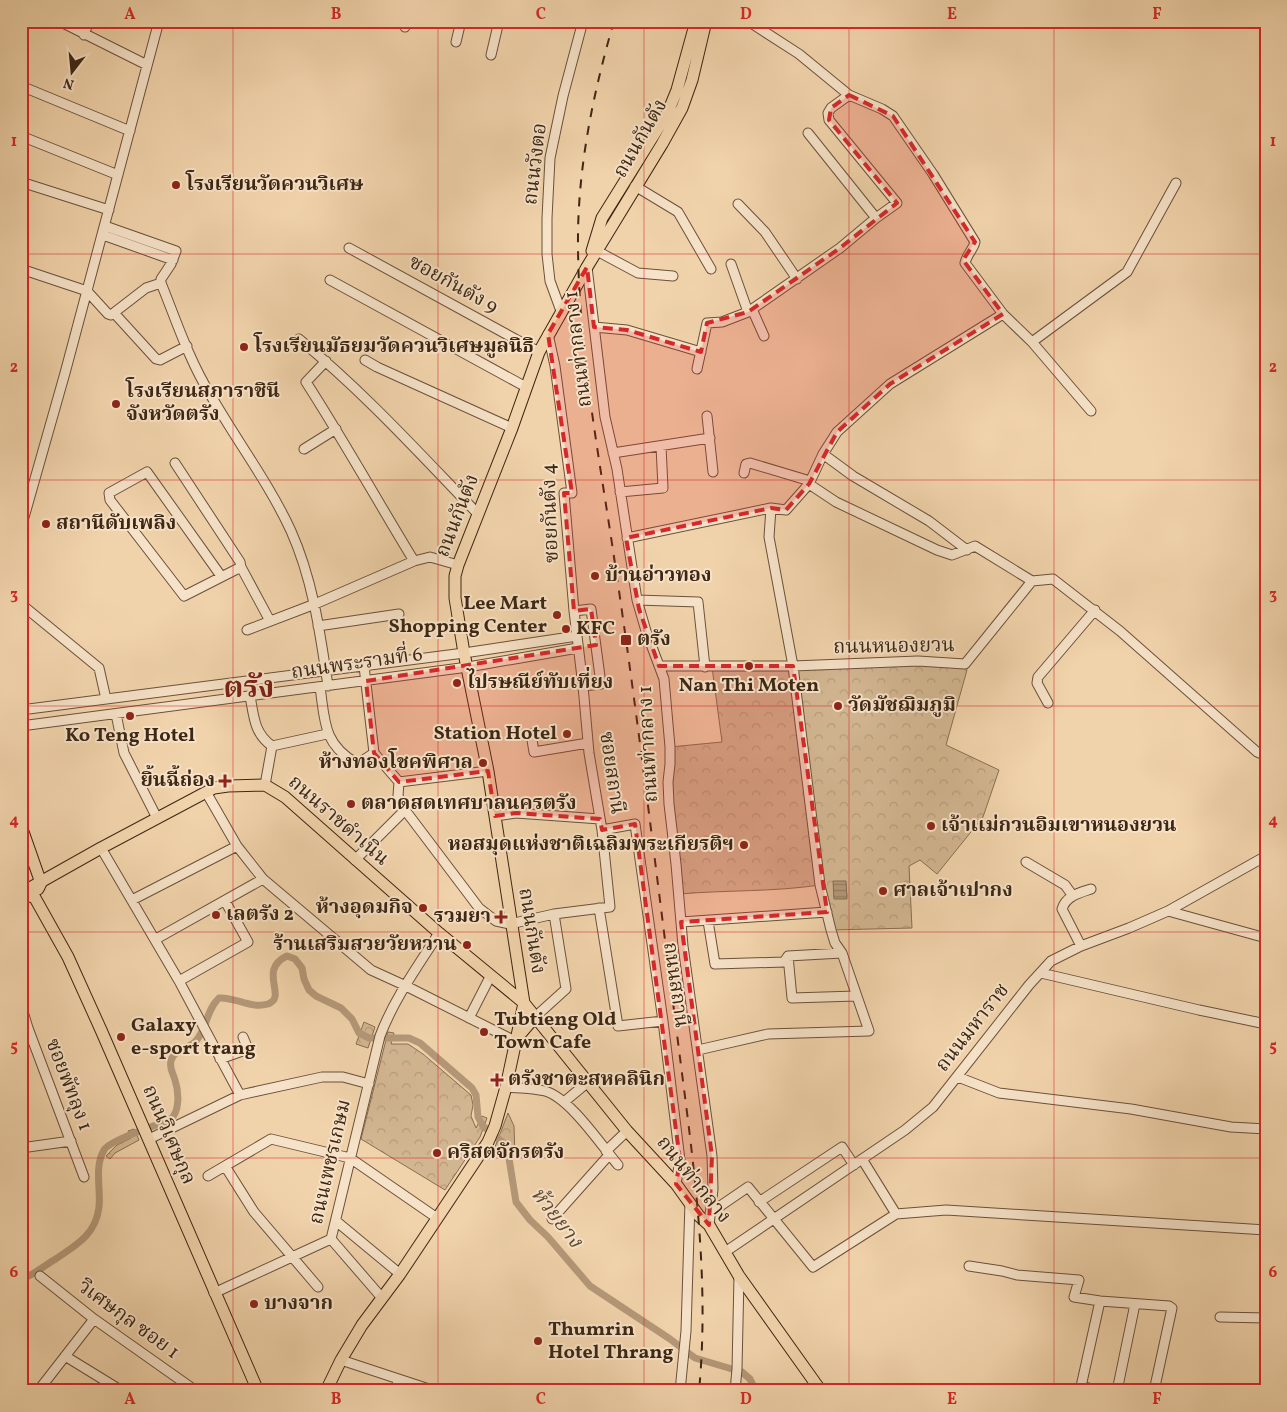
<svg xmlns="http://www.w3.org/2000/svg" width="1287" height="1412" font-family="Vollkorn,'Noto Serif Thai',serif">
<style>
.park{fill:url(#park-crowns);stroke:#886e52}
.water{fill:url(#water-rules);stroke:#846a50}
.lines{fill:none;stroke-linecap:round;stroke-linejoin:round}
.canal{stroke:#b49878;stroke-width:7}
.minor-casing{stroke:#6a513a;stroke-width:11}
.major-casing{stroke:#3d2614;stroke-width:13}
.minor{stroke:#f6e2c8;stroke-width:9}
.major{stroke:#f1d3ab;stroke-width:11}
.rail{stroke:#3d2614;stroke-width:2;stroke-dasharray:9 9;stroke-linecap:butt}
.marked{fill:#d62828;fill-opacity:0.2;stroke:#d62828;stroke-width:4;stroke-dasharray:10 6;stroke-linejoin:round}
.grid{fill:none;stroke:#d62828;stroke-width:1;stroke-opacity:0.55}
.poi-dot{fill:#8f2418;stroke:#f6e2c8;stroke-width:2}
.labels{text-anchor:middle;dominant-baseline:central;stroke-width:4;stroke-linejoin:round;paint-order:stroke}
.street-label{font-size:20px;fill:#3d2614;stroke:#f6e2c8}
.poi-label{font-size:20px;font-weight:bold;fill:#3d2614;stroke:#f6e2c8;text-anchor:start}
.water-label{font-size:21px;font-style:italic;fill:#614832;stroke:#f6e2c8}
.town-label{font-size:30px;font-weight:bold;fill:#7a1f14;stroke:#f6e2c8}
.neatline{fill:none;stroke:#d62828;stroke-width:2}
.grid-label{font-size:16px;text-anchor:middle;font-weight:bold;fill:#d62828}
</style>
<defs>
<pattern id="park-crowns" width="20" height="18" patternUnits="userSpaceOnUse" patternTransform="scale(1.25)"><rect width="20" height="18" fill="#d2b691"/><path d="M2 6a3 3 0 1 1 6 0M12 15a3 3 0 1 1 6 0" fill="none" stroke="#b59c7c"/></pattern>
<pattern id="water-rules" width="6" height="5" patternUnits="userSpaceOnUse" patternTransform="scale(1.25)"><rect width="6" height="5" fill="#b49878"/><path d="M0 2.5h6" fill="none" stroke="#947c61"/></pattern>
</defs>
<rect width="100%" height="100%" fill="#f1d3ab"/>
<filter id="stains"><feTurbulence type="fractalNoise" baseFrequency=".004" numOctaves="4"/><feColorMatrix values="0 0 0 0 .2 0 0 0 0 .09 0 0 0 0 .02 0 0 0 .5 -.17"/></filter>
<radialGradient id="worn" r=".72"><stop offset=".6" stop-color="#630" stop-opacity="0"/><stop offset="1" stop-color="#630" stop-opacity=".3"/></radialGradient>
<path class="park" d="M964 664 967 670 946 745 999 770 983 817 937 874 920 860 909 866 912 928 831 930 820 885C773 892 726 890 679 894L670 747 722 742 712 667Z
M364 1022 375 1027 368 1048 356 1044Z
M388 1032 394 1033 391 1044H408L423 1054 471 1095 473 1105 471 1116 476 1128 482 1116 487 1118 480 1137 445 1190 361 1139Z
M508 1113 514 1126 515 1155 502 1157 501 1149 495 1147Z
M134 1129 139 1140 115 1153 110 1159 106 1156 117 1145 131 1138 128 1131Z"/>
<path class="water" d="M833 881H846L847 899H834Z"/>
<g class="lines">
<path class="canal" d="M21 1279C35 1275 42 1267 54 1260 75 1246 96 1235 99 1207 101 1189 94 1167 104 1150 110 1140 157 1125 170 1120 180 1112 179 1092 175 1080 173 1073 169 1068 171 1061 174 1049 187 1049 195 1042 207 1030 206 1010 219 998 236 997 251 1009 268 1004 288 997 257 970 287 956L295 959 302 968 304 979 309 990 316 996 341 1008 352 1019 359 1033 369 1038H409L420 1043 472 1088 476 1095 478 1117 483 1126 507 1146 516 1202 530 1220 548 1237 590 1286 670 1339 695 1358 732 1369
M742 1372 750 1379 756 1391"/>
<g class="minor-casing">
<path id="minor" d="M59 21 147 65
M744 21 751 23 799 54 849 95 882 109 893 116 933 174 975 242C973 250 967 254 965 263L1003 314 1032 342 1091 411
M405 27V21
M84 35 89 21
M456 42 461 21
M491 55 499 21
M21 86 130 131
M849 95 831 108 828 113 829 120 897 203 876 218
M21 136 118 175
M21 182 109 210
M635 186 678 212 711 269
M738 204 765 232 797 279
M105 226 176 251 171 264 161 279V283C176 320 189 360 210 394 236 440 269 483 291 531 313 580 320 633 328 686
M103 235 173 260
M349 248 539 352
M597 251 638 273 673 276
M731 264 748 312
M587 267 605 417 617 469 637 600 646 631 664 679 670 747V764L668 782 669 804 676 864 683 946 712 1156 713 1189 709 1225
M21 269 87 291 108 314 111 315 146 288 161 283
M330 280 526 387
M752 309 764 336
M561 311 550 281 547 254V218L550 158 563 96 583 21
M115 314 156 359 160 360 187 346
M594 327 627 330 701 352
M299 339C364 392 420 454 478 514
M1032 342 1127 272 1176 183
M365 360 377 367 512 428
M326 361 306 382C344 441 378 502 414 561
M697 369 707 323 722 322 748 312 840 248 876 218 808 133
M707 416 713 472
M304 449 336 429
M613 453 710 438
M823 454 853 476 929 521 967 550
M175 463 240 562 241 567 270 621
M744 473 746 464 750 463 810 481
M809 484 836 502 937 550 952 555 975 546 1032 581
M620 492 663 488 661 446
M21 528 65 373 159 21
M627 538 771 508 786 510 809 484 823 454 837 432 890 384 1003 314
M221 576 147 472 109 493 110 500 184 596 241 567
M637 600 698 602 705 667
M21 604 99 668 106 699
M574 611 591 609 601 684 583 686
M318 626 399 614
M247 630 315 604 414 561 430 557 458 565
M364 666 374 753 399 782 398 796 405 810 479 908 496 921 510 924 554 914 610 907 602 830 589 753 583 686 574 611 564 493H572L555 366 548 334
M659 666H793L918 661 965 664 1032 581 1053 579 1120 631 1257 752 1266 756
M320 687C325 721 323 744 356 763L362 761 374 753
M250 696C254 717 254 733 272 746L265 785
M1048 703 1037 683 1038 677 1095 610
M21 710 464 653 577 636
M116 714 124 753 157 818
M21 726 468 667 578 648
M531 734 534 752 588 743
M272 746 327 734
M399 782 488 771
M206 792 237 846 263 879 371 970 406 986 515 1041
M495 816 516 813 600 819
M602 830 635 824 663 1021 680 1160 676 1184
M101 848 179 981 240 1095
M355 860 405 810
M1026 862 1065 885 1073 896
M132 900 237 846
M599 908 618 1026 663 1021
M1168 911 1266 938
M708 921 715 964 784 962 788 956 842 953
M681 922 827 912
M156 939 263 879
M1081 946 1062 909C1066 896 1079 893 1091 889
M788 956 792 998 856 996
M1041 973 1199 1010 1266 1024
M179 981 248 942 225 901
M21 1005 28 1028 84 1177
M535 1017 566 989 554 914
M469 1018 490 977
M698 1050 768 1034 869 1031 842 953 835 943 831 930 820 885 793 666 769 537 771 508
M220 1059 248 1049 243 1037
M958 1077 999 1093 1131 1109 1231 1127 1266 1129
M506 1087C518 1088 533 1088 545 1091 570 1098 601 1145 618 1165
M564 1102 588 1082
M149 1139 240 1095 322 1077H343L369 1084
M21 1148 71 1141
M606 1151 627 1131
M862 1159 896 1214
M225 1166 254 1212 318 1287
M208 1176 271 1139 350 1158 437 1218
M759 1202 842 1147 854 1165
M710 1213 748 1187 813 1267 896 1214 946 1210 1266 1230
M552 1219 609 1155
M336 1221 400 1274
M725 1252 905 1130 933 1107 1029 985 1051 961 1081 946 1129 928 1168 911 1266 856
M969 1266 1002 1271 1017 1275 1079 1280 1074 1297 1100 1301 1080 1391
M40 1276 94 1319 196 1391
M214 1293 331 1239
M382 1298 331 1239 380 1036C394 999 418 966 439 933
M1100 1301 1169 1306 1172 1308 1154 1391
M1220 1317 1266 1318
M65 1356 122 1391
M341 1360 435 1391
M1081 1386 1100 1391
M38 1391 94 1319
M395 1391 399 1379
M680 1391 686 1331 690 1202
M735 1391 737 1369 739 1276
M1117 1391 1135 1304"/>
</g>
<g class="major-casing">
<path id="major" d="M592 251 602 218 668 112 677 90 696 21
M21 826 41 883 38 889
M21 892 35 898 68 957 101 1030 258 1391
M21 893 101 848 214 788 228 786 265 785 285 797 439 933 524 1003 627 1131 676 1184 699 1216 709 1225 739 1276 821 1391
M516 1039 535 1017
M326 1391 341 1360 362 1325 400 1274 488 1142 495 1126 506 1087 524 1003 488 771 464 653 455 598V576L458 565 512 428 539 352 587 267 662 144 682 108 692 80 706 21"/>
</g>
<use href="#minor" class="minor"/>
<use href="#major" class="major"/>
<path class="rail" d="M614 21C594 90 579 161 578 233 577 341 598 449 614 557 637 710 655 864 675 1018 690 1141 711 1266 699 1391"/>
</g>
<path class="marked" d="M849 95 893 116 975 242 963 260 1003 314 890 384 837 432 809 484 786 510 771 508 626 538 639 609 659 666H793L827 912 681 922 712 1156 709 1225 676 1184 680 1160 635 824 602 830 600 819 516 813 495 816 488 771 399 782 374 753 366 681 596 645 591 609 574 611 564 493H572L548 334 587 267 594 327 627 330 701 352 707 323 748 312 840 248 897 203 829 120 831 108Z"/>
<path class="grid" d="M233 21V1391M438 21V1391M644 21V1391M849 21V1391M1054 21V1391M21 254H1266M21 480H1266M21 706H1266M21 932H1266M21 1158H1266"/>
<g class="poi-dot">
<circle cx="176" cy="185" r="5"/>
<circle cx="244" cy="347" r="5"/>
<circle cx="116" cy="404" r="5"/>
<circle cx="46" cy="524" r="5"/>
<circle cx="595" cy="576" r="5"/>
<circle cx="557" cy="615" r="5"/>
<circle cx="566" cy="629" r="5"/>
<rect x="620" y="634" width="12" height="12" rx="2.5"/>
<circle cx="749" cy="666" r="5"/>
<circle cx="457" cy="683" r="5"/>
<circle cx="838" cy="706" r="5"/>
<circle cx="130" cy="716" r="5"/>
<circle cx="567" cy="734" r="5"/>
<circle cx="483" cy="763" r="5"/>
<path d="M222.5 773.5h5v5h5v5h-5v5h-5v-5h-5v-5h5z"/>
<circle cx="351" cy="804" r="5"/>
<circle cx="931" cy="826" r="5"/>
<circle cx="744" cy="845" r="5"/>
<circle cx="883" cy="891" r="5"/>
<circle cx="423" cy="908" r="5"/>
<circle cx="216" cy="915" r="5"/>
<path d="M498.5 909.5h5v5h5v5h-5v5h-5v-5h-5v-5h5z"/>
<circle cx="467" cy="945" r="5"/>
<circle cx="484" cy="1032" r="5"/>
<circle cx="121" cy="1037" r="5"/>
<path d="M494.5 1072.5h5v5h5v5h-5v5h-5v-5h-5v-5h5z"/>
<circle cx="437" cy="1153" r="5"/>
<circle cx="254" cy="1304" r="5"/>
<circle cx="538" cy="1341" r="5"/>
</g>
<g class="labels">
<g class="street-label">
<text transform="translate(641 139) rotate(-60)">ถนนกันตัง</text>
<text transform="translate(536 164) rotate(-83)">ถนนวังตอ</text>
<text transform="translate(453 285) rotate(29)">ซอยกันตัง 9</text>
<text transform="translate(579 349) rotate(-97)">ถนนท่ากลาง 1</text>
<text transform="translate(551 513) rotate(-92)">ซอยกันตัง 4</text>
<text transform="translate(458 516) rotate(-69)">ถนนกันตัง</text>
<text transform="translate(894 647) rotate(-1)">ถนนหนองยวน</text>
<text transform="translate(357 664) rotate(-8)">ถนนพระรามที่ 6</text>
<text transform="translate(649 744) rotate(-93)">ถนนท่ากลาง 1</text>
<text transform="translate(611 773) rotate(82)">ซอยสถานี</text>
<text transform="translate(338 821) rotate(41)">ถนนราชดำเนิน</text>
<text transform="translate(531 931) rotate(81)">ถนนกันตัง</text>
<text transform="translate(675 985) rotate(82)">ถนนสถานี</text>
<text transform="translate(973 1028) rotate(-52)">ถนนมหาราช</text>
<text transform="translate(68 1085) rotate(69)">ซอยพัทลุง 1</text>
<text transform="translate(168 1135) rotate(67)">ถนนวิเศษกุล</text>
<text transform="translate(331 1162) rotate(-77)">ถนนเพชรเกษม</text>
<text transform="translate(693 1180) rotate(51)">ถนนท่ากลาง</text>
<text transform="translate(128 1320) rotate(36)">วิเศษกุล ซอย 1</text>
</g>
<g class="poi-label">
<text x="186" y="185">โรงเรียนวัดควนวิเศษ</text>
<text x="254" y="347">โรงเรียนมัธยมวัดควนวิเศษมูลนิธิ</text>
<text x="126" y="392">โรงเรียนสภาราชินี<tspan x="126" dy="23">จังหวัดตรัง</tspan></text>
<text x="56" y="524">สถานีดับเพลิง</text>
<text x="605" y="576">บ้านอ่าวทอง</text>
<text x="547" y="604" text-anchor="end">Lee Mart<tspan x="547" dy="23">Shopping Center</tspan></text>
<text x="576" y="629">KFC</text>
<text x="637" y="640">ตรัง</text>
<text x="467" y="683">ไปรษณีย์ทับเที่ยง</text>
<text x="749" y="686" text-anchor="middle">Nan Thi Moten</text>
<text x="848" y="706">วัดมัชฌิมภูมิ</text>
<text x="557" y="734" text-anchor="end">Station Hotel</text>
<text x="130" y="736" text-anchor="middle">Ko Teng Hotel</text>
<text x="473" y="763" text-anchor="end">ห้างทองโชคพิศาล</text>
<text x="215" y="781" text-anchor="end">ยิ้นฉี้ถ่อง</text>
<text x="361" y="804">ตลาดสดเทศบาลนครตรัง</text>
<text x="941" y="826">เจ้าเเม่กวนอิมเขาหนองยวน</text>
<text x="734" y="845" text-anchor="end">หอสมุดแห่งชาติเฉลิมพระเกียรติฯ</text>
<text x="893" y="891">ศาลเจ้าเปากง</text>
<text x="413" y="908" text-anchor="end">ห้างอุดมกิจ</text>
<text x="226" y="915">เลตรัง 2</text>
<text x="491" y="917" text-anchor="end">รวมยา</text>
<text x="457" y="945" text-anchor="end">ร้านเสริมสวยวัยหวาน</text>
<text x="494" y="1020">Tubtieng Old<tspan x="494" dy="23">Town Cafe</tspan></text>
<text x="131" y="1026">Galaxy<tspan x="131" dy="23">e-sport trang</tspan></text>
<text x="508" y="1080">ตรังชาตะสหคลินิก</text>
<text x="447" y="1153">คริสตจักรตรัง</text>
<text x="264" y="1304">บางจาก</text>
<text x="548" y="1330">Thumrin<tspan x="548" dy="23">Hotel Thrang</tspan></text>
</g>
<g class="water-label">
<text transform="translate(556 1218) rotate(52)">ห้วยยาง</text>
</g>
<g class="town-label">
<text x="249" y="689">ตรัง</text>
</g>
</g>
<rect width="1287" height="1412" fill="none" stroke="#f1d3ab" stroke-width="55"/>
<g transform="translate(72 72) rotate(196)" stroke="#f6e2c8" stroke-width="4" paint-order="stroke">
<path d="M0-4L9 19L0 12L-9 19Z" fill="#3d2614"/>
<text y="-8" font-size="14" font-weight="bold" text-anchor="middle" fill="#3d2614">N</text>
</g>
<rect x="28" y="28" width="1232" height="1356" class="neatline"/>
<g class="grid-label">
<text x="130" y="19">A</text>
<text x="336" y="19">B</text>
<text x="541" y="19">C</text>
<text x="746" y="19">D</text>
<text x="952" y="19">E</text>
<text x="1157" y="19">F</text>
<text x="14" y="146">1</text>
<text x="1273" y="146">1</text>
<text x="14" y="372">2</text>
<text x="1273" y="372">2</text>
<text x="14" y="599">3</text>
<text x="1273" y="599">3</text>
<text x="14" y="825">4</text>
<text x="1273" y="825">4</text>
<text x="14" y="1051">5</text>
<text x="1273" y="1051">5</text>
<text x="14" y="1277">6</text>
<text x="1273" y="1277">6</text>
<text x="130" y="1404">A</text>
<text x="336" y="1404">B</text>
<text x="541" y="1404">C</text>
<text x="746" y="1404">D</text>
<text x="952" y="1404">E</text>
<text x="1157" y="1404">F</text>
</g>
<rect width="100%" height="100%" filter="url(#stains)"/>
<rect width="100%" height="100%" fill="url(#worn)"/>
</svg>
